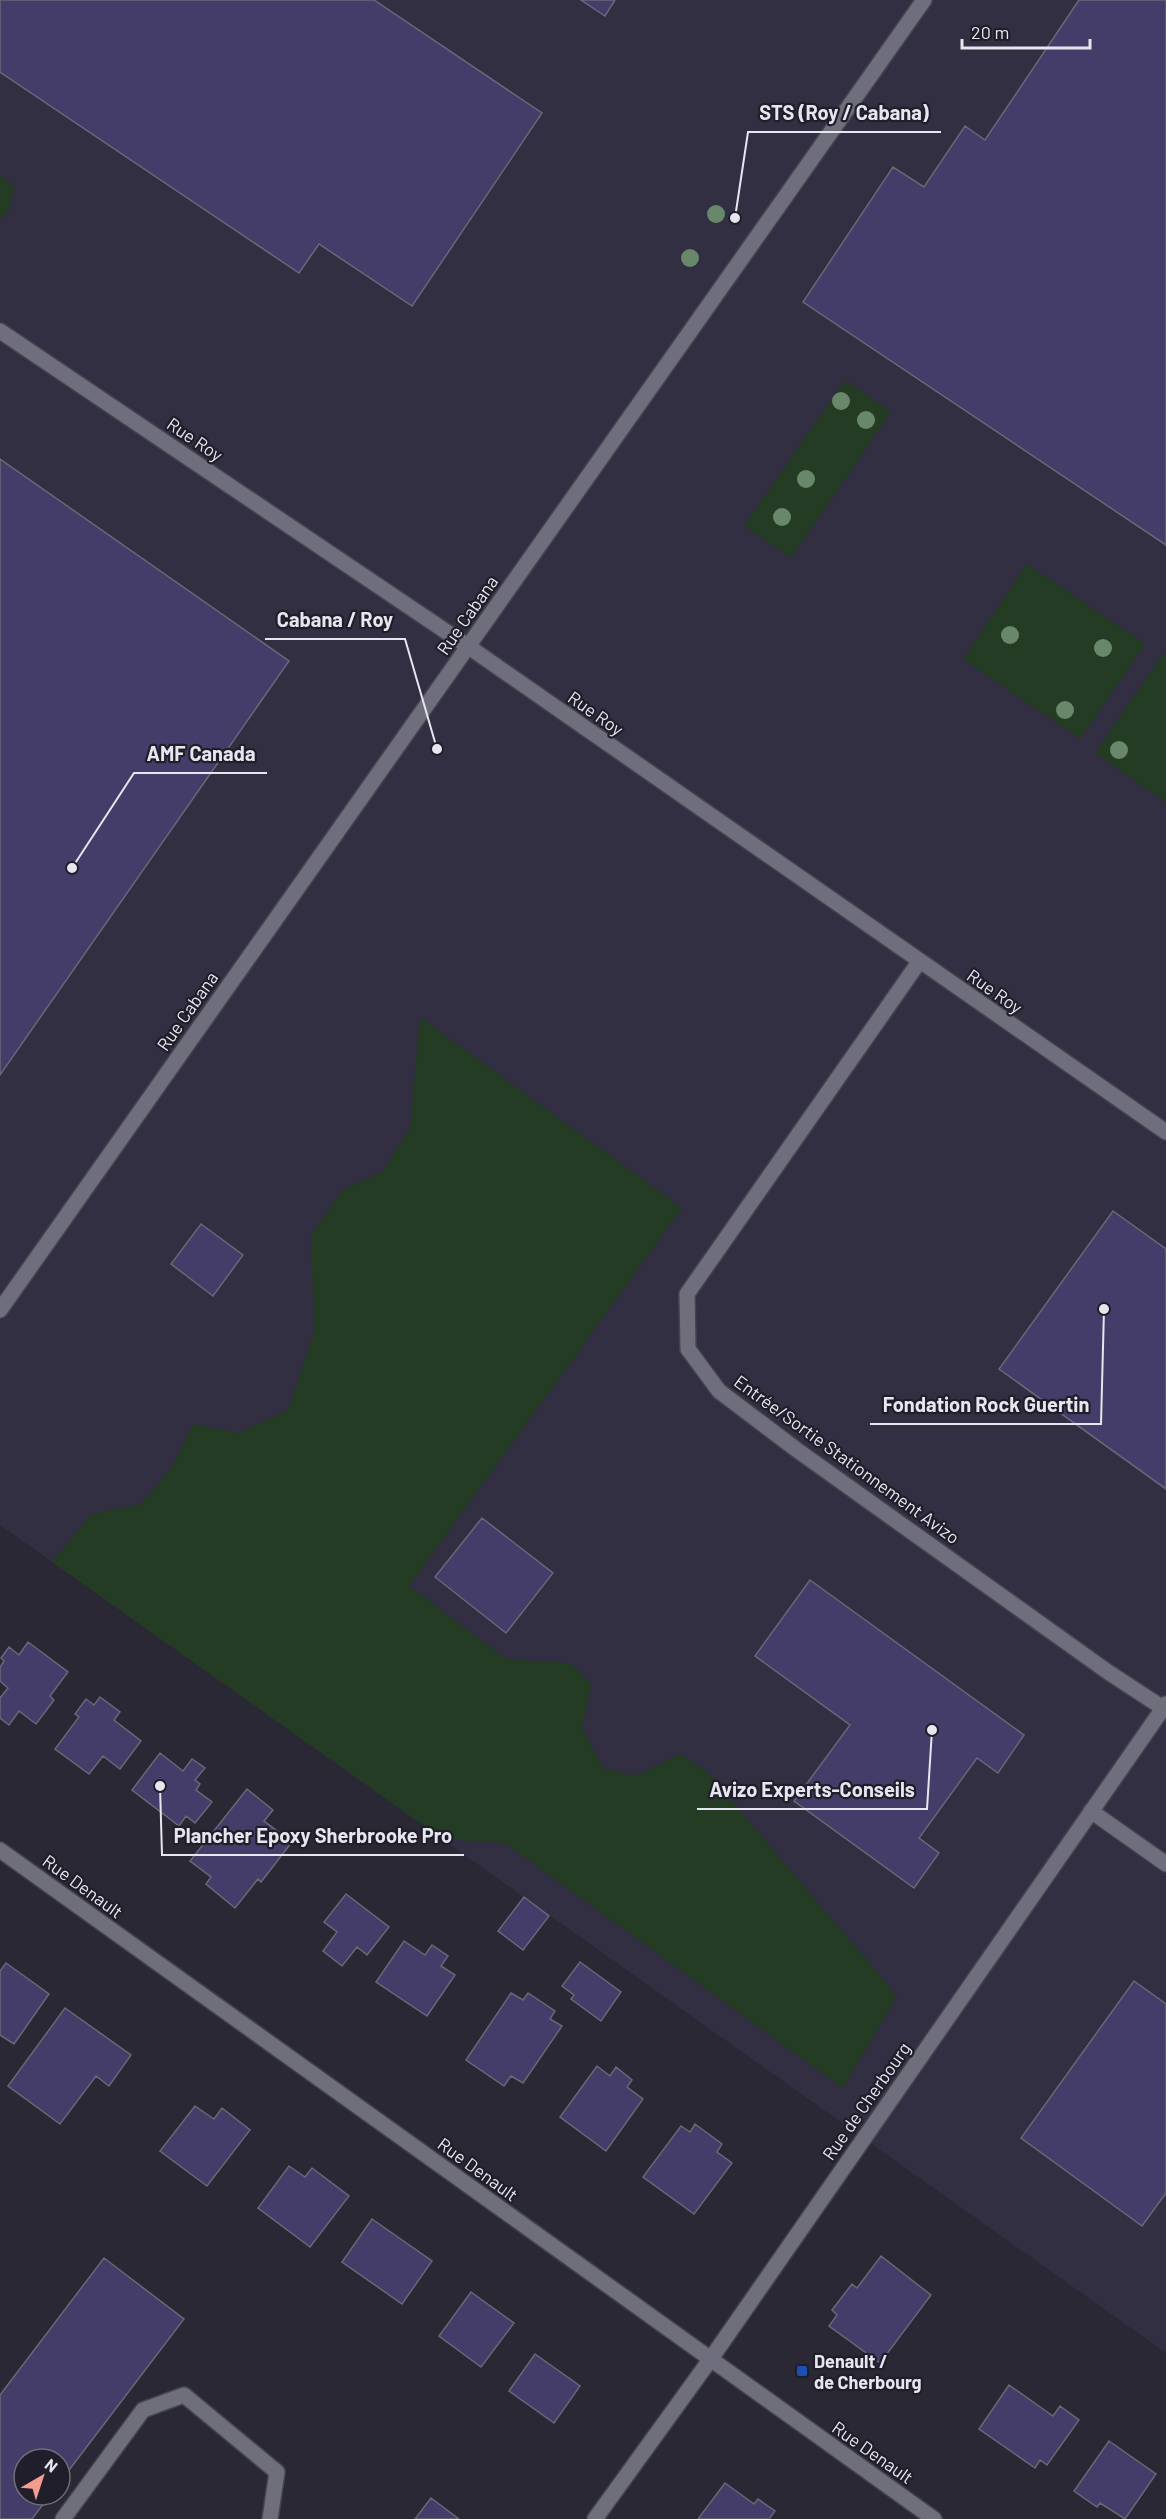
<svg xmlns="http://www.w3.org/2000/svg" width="1166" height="2519" font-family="Barlow,sans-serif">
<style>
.built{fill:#312f41}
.green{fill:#243c23}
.building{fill:#443d69;stroke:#696876;stroke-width:1.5}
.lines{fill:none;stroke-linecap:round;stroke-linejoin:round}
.lane-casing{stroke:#45444e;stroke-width:18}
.street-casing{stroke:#45444e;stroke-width:18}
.lane{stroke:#6f6e7c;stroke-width:15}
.street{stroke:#6f6e7c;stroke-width:15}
.tree{fill:#68876b}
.transit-dot{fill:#1a4fb4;stroke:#201e2a;stroke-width:2}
.labels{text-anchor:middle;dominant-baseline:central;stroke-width:4.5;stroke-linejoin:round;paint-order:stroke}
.street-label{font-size:18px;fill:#e6e6ee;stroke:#201e2a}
.poi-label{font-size:18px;font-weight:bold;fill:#e6e6ee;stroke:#201e2a;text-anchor:start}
.leader{fill:none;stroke:#e6e6ee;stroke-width:2}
.callout-dot{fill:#e6e6ee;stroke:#201e2a;stroke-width:2}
.callout-label{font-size:20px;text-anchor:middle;font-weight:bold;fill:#e6e6ee;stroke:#201e2a;stroke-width:4.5;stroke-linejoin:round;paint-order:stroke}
</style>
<rect width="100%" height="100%" fill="#292834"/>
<path class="built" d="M0 0H1166V2353L0 1525Z"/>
<path class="green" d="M0 175 14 187 10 208 0 220Z
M845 380 891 412 791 558 744 526Z
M1027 564 1145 644 1080 739 963 659Z
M1163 654 1166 656V802L1095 753Z
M420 1017 682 1208 409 1586 506 1659 570 1663 591 1685 582 1728 603 1768 635 1776 681 1754 708 1773 897 1996 843 2088 505 1843 443 1839 52 1562 91 1514 141 1504 173 1466 193 1424 239 1433 288 1410 314 1333 311 1235 343 1190 383 1171 410 1128Z"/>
<path class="building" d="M0 0H374L542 113 412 306 319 244 299 273 0 72Z
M581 0H615L605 16Z
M1079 0H1166V545L803 302 893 167 924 187 965 126 985 140Z
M0 459 289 661 0 1075Z
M1113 1211 1166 1249V1489L999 1369Z
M201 1224 243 1255 213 1296 171 1264Z
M482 1518 553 1573 506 1633 435 1577Z
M810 1580 1024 1735 998 1773 977 1758 919 1838 939 1853 914 1888 794 1801 850 1725 755 1656Z
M28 1642 68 1672 50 1696 54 1700 36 1724 19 1711 9 1725 0 1718V1698L8 1688 0 1681V1667L4 1661 1 1658 9 1647 19 1655Z
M100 1697 120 1712 114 1720 141 1741 120 1769 103 1756 89 1774 55 1749 79 1717 75 1714 86 1699 94 1705Z
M160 1753 183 1771 192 1759 205 1768 195 1780 200 1784 196 1790 212 1802 195 1823 186 1816 179 1826 132 1790Z
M247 1789 273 1810 264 1821 292 1842 261 1882 258 1879 235 1908 206 1884 211 1877 190 1861Z
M346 1894 389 1927 367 1955 357 1947 342 1966 323 1951 337 1932 324 1922Z
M524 1897 549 1916 523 1950 498 1931Z
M404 1941 425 1955 432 1945 448 1956 441 1966 455 1975 427 2016 376 1982Z
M580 1962 621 1992 601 2021 571 1999 574 1995 562 1986Z
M6 1963 49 1994 14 2044 0 2035V1971Z
M1134 1981 1166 2004V2193L1142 2226 1021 2138Z
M511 1993 523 2000 528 1993 555 2011 550 2019 562 2026 523 2083 511 2076 504 2086 466 2060Z
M65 2008 131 2055 109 2086 96 2076 60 2124 8 2086Z
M597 2066 610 2076 616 2067 632 2080 627 2087 643 2099 606 2151 560 2117Z
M195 2106 214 2119 222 2108 250 2130 207 2186 160 2151Z
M695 2124 722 2144 717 2152 732 2163 694 2214 643 2177 681 2126 690 2132Z
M289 2166 305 2177 312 2168 349 2196 310 2247 258 2208Z
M372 2219 432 2261 402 2304 342 2262Z
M881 2256 931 2295 880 2363 829 2326 837 2315 832 2310 852 2284 857 2288Z
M104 2258 184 2319 60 2482V2459H24V2495H50L32 2519H0V2395Z
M471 2292 514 2323 481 2367 439 2336Z
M535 2354 580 2386 554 2423 509 2391Z
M1009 2385 1053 2416 1060 2406 1079 2420 1047 2465 1040 2460 1035 2468 979 2429Z
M1109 2441 1156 2474 1125 2519 1100 2503 1097 2507 1074 2491Z
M725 2483 754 2504 758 2499 775 2511 769 2519H698Z
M431 2498 459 2519H415Z"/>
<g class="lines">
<g class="lane-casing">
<path id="lane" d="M919 962 687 1294 688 1349 719 1391 797 1450 1108 1672 1163 1708
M1091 1811 1166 1864
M63 2519 143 2410 184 2395 277 2472 270 2519"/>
</g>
<g class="street-casing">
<path id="street" d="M0 331 469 647 1166 1132
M0 1310 924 0
M0 1850 934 2519
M595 2519 710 2360 1166 1704"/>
</g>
<use href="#lane" class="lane"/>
<use href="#street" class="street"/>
</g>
<g class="tree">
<circle cx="716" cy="214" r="9"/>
<circle cx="690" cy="258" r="9"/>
<circle cx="841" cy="401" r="9"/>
<circle cx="866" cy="420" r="9"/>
<circle cx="806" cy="479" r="9"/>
<circle cx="782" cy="517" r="9"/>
<circle cx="1010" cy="635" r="9"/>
<circle cx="1103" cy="648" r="9"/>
<circle cx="1065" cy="710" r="9"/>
<circle cx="1119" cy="750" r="9"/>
</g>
<rect class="transit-dot" x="796" y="2365" width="12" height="12" rx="3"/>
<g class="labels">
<g class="street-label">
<text transform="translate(195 439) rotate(34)">Rue Roy</text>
<text transform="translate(467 615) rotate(-55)">Rue Cabana</text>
<text transform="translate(596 713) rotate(35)">Rue Roy</text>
<text transform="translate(995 991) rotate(35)">Rue Roy</text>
<text transform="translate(187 1011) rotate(-55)">Rue Cabana</text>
<text transform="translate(847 1459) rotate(36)">Entrée/Sortie Stationnement Avizo</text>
<text transform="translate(83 1886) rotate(36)">Rue Denault</text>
<text transform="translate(866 2101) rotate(-55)">Rue de Cherbourg</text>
<text transform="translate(478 2169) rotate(36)">Rue Denault</text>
<text transform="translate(873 2452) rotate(35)">Rue Denault</text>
</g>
<g class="poi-label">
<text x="814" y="2361">Denault /<tspan x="814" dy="21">de Cherbourg</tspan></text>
</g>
</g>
<path class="leader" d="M735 218L748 132H941M437 749L405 639H265M72 868L134 773H267M1104 1309L1101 1424H870M932 1730L927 1809H697M160 1786L162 1855H464"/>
<g class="callout-dot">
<circle cx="735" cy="218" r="6"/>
<circle cx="437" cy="749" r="6"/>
<circle cx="72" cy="868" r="6"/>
<circle cx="1104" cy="1309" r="6"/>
<circle cx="932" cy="1730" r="6"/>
<circle cx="160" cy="1786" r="6"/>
</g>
<g class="callout-label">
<text x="844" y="120">STS (Roy / Cabana)</text>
<text x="335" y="627">Cabana / Roy</text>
<text x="201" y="761">AMF Canada</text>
<text x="986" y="1412">Fondation Rock Guertin</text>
<text x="812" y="1797">Avizo Experts-Conseils</text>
<text x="313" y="1843">Plancher Epoxy Sherbrooke Pro</text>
</g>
<g transform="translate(42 2477) rotate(39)"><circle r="28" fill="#201e2a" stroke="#6f6e78" stroke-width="1.5"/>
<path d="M0-4.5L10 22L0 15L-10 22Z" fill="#f59c91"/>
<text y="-9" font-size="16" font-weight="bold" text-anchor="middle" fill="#e6e6ee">N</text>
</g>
<path d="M962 39v9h128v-9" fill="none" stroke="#e6e6ee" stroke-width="3"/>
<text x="971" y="39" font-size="18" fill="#e6e6ee" stroke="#201e2a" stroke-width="4.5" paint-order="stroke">20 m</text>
</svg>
